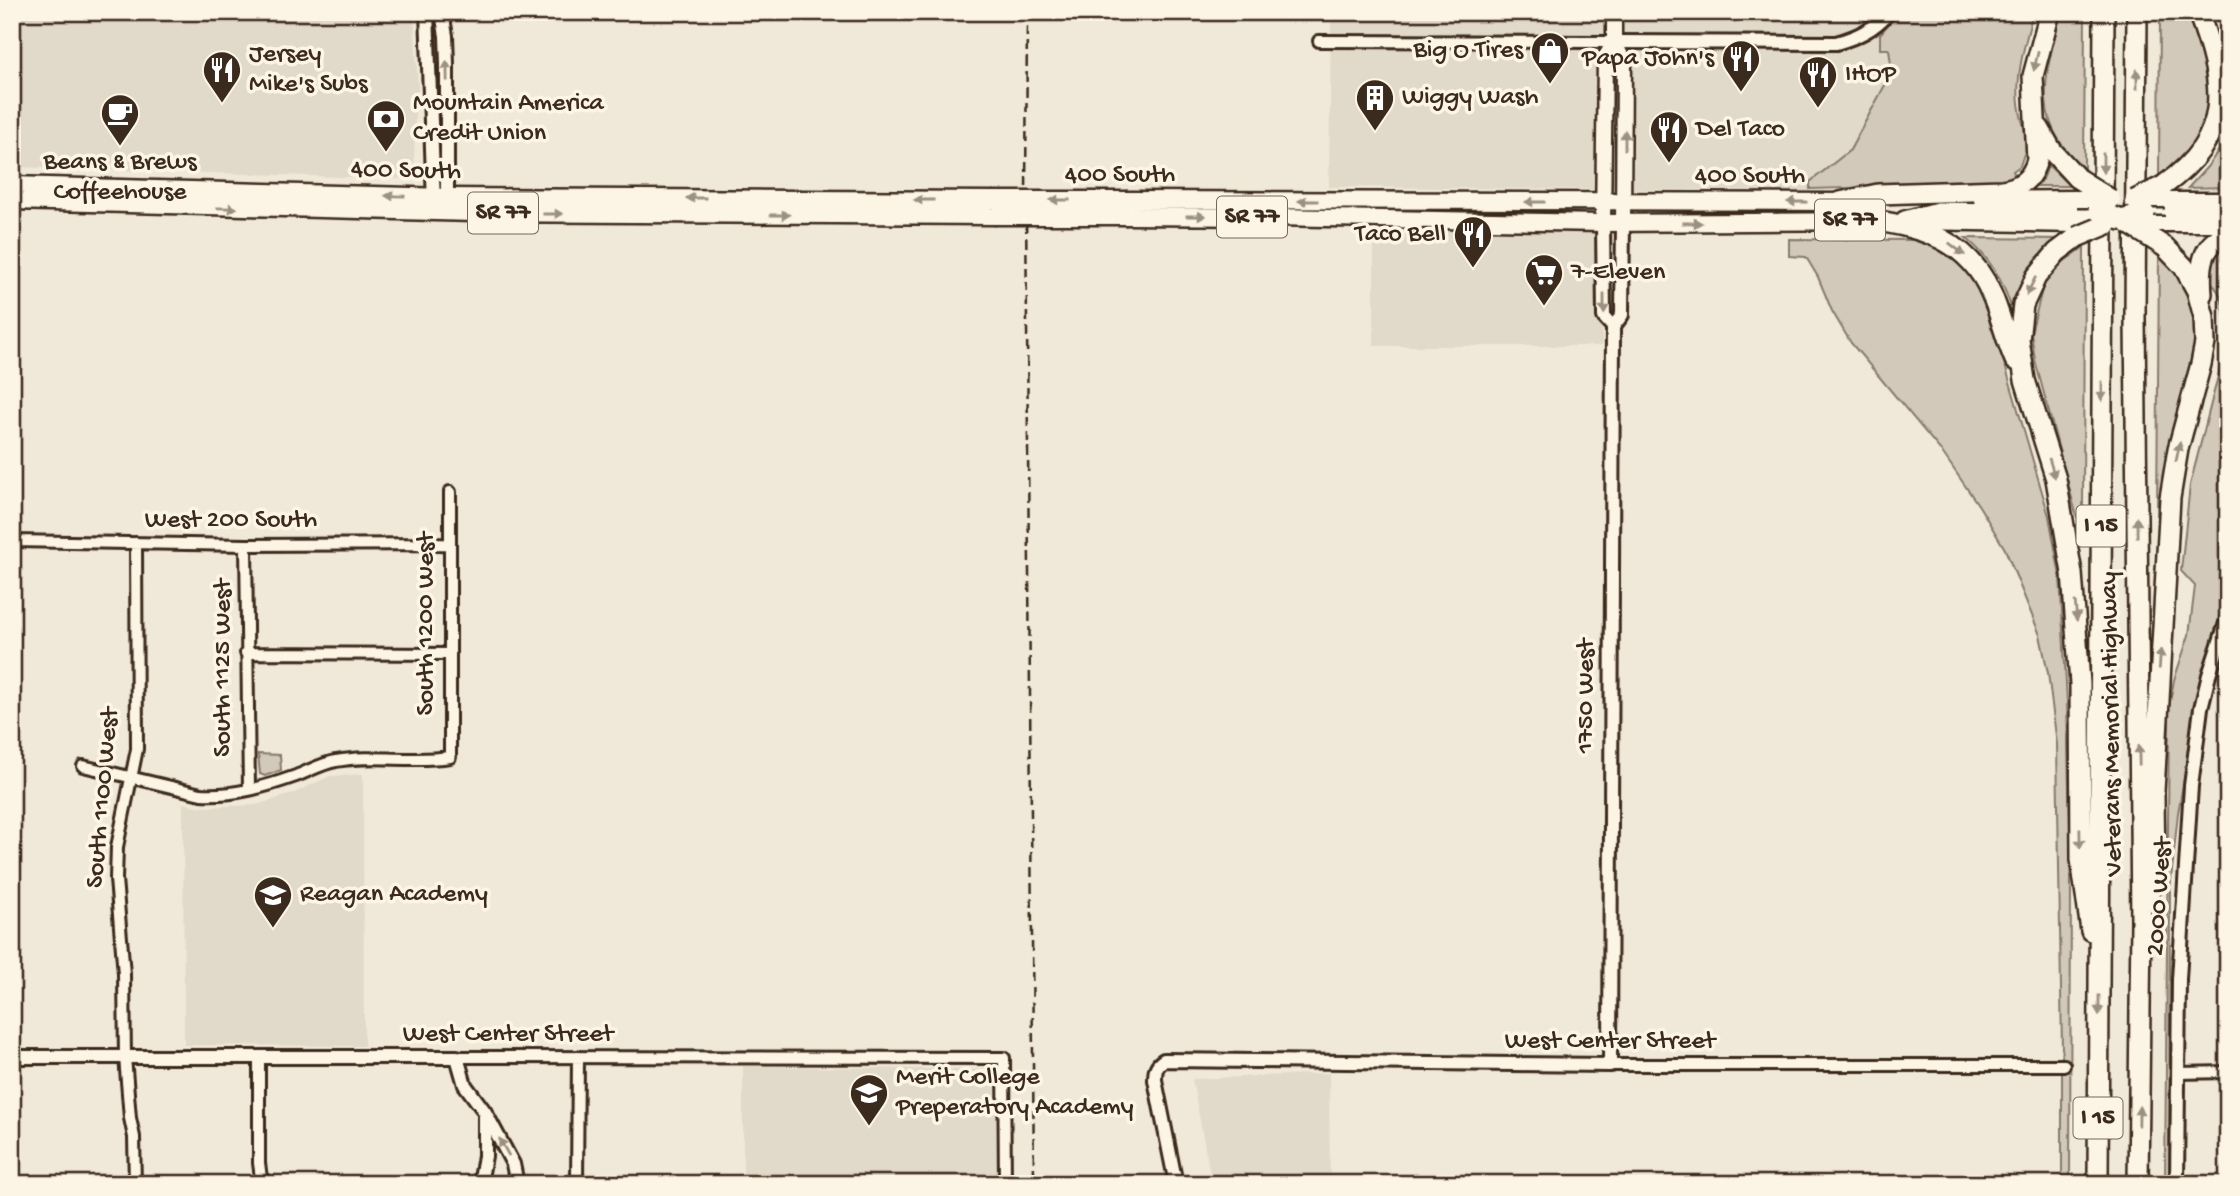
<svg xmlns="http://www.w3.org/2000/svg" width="2240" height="1196" font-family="'Gochi Hand',sans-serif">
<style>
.built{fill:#e1d9c9}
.green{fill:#d2c9ba;stroke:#867a6c;stroke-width:2}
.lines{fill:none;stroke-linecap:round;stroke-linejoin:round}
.minor-casing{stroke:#3b2a1e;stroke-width:16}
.tertiary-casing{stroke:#3b2a1e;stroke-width:18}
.secondary-casing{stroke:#3b2a1e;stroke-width:19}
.primary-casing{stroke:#3b2a1e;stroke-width:21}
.motorway-casing{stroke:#3b2a1e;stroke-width:24}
.minor{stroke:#fcf5e5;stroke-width:10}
.tertiary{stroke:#fcf5e5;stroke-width:12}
.secondary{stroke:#fcf5e5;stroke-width:14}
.primary{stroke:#fcf5e5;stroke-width:16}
.motorway{stroke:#fcf5e5;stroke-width:19}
.rail{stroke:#3b2a1e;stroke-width:2.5;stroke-dasharray:10 5;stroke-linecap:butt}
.secondary-bridge-casing{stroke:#3b2a1e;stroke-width:19;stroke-linecap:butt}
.primary-bridge-casing{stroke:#3b2a1e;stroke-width:21;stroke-linecap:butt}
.motorway-bridge-casing{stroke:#3b2a1e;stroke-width:24;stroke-linecap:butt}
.secondary-bridge{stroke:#fcf5e5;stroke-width:14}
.primary-bridge{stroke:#fcf5e5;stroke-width:16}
.motorway-bridge{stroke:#fcf5e5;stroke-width:19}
.oneway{fill:#9c9082}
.labels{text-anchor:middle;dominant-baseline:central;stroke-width:7;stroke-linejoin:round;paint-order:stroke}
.shield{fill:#fcf5e5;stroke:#75675a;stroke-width:2}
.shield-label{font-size:24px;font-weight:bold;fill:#3b2a1e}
.poi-label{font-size:26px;fill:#3b2a1e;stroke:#fcf5e5;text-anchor:start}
.street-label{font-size:26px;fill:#3b2a1e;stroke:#fcf5e5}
</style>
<rect width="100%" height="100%" fill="#f0e9d9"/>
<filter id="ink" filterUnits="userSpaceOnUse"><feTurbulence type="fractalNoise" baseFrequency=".0143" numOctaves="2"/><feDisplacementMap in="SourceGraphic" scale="14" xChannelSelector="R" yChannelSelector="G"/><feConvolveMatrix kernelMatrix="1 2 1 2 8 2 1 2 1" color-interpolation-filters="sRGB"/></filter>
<g filter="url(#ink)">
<path class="built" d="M12 12H414L418 89 415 109 414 176 410 179 12 167Z
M1331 12H1890L1889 48 1892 72 1850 150 1810 191 1329 187Z
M1374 228 1590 229 1595 231 1601 239 1602 346H1374Z
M363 774 364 1046 184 1045 183 803 203 807 256 805 292 794 330 776Z
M743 1066 995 1070 997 1184H743Z
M1329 1073 1330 1184H1212L1192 1079Z"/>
<path class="green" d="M1899 12H2033C2019 68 2008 98 2034 153L2024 154 2020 166 2013 171 2017 178 2009 181 1962 185 1810 189V182L1850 150 1892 72 1889 49H1880V34Z
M2061 12H2085L2084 169C2028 121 2046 74 2061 12Z
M2160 12H2189L2209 66 2213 99 2198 141 2166 174 2159 176Z
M2224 143 2228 164V187L2188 188 2207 167Z
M2048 166H2049L2070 186H2037L2044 177Z
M1966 238 2059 239C2033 254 2020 282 2012 310 2003 280 1990 258 1966 238Z
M1789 239 1913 240 1934 247 1951 257 1954 254 1980 284 1990 324 2005 365 2049 516 2060 576 2067 702 2071 874 2070 1184H2062V1050L2057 744 2048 673 2040 635 2005 549 1979 506 1942 452 1851 343 1832 311 1818 277 1806 257 1789 256Z
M2228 246V603L2215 631 2202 677 2178 813 2170 890 2169 1184H2165L2169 707 2174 680 2189 635 2195 586 2181 571 2190 485 2226 345C2227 328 2225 311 2220 295 2216 286 2207 280 2209 269 2211 263 2216 255 2218 249L2221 250Z
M2084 247 2083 515 2077 517 2035 360 2031 333 2044 282 2059 265Z
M2159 254 2170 263 2186 284 2199 328 2163 514 2157 515Z
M258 754 280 755 281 770 265 776 260 774Z"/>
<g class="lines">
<g class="minor-casing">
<path id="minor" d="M1319 41 1614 42
M12 541 246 545 450 544
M246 545 249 790
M246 653 449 654
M83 766 201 794C234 796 265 787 296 776 309 771 323 763 336 761 374 754 412 763 450 757V492
M259 1057V1163L261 1178 271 1184
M457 1057 1004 1058 1005 1184
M1610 1065H2064
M2178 1073 2228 1072
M135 1184 134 1137 130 1118 125 1057 124 974 116 879 117 847 137 749 136 543
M577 1184 578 1057"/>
</g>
<g class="tertiary-casing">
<path id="tertiary" d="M427 12 434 204
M442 12 446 36 447 64V205
M1614 42 1836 43C1858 37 1874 29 1889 12
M1603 223 1604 317 1613 327
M12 1057H457L465 1085 485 1112 513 1164 517 1184
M480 1184 485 1156V1116
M1176 1184 1155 1080C1155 1070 1156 1065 1164 1060L1610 1065 1613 327 1622 315 1623 223
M2177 1184 2179 979 2191 786 2201 708 2209 675 2228 617"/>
</g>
<g class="secondary-casing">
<path id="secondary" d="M1614 42 1624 61 1623 223
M2165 200H2228
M1603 223 1605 58 1614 42V12
M2165 224H2228"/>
</g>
<g class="primary-casing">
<path id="primary" d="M12 185 447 197 992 200
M1128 200 1851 202
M1982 200 2077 199
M12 201 474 213 994 216
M1127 216 1271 217 1603 223 1883 221
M1919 221 2077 224"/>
</g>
<g class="motorway-casing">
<path id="motorway" d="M2137 12 2135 318 2141 921 2138 1184
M2039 128 2052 151 2077 178
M2163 186C2234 136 2225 84 2198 12
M1840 202 1878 194 2002 190C2021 188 2032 178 2037 160L2033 76 2050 12
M2145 214 2180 210H2228
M1871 220C1923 227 1969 241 1991 293 2001 315 2005 338 2015 360
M1905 221 1938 212 2064 214 2098 210
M2077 237 2057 252 2036 277 2023 305 2019 340 2025 380 2056 479 2072 573 2080 684 2081 859 2091 931
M2202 294C2200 269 2200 244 2228 234
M2147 900 2155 873 2154 792 2170 498 2178 449 2201 364 2205 343 2204 317 2197 291 2184 267 2165 247
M2098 1184 2104 12"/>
</g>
<use href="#minor" class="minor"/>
<use href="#tertiary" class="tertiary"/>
<use href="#secondary" class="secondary"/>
<use href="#primary" class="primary"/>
<use href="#motorway" class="motorway"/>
<path class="rail" d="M1027 12 1026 203 1034 1184"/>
<g class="secondary-bridge-casing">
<path id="secondary-bridge" d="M2138 200H2165
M2131 224H2165"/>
</g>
<g class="primary-bridge-casing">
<path id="primary-bridge" d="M2077 199H2110
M992 200H1128
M994 216H1127"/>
</g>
<g class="motorway-bridge-casing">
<path id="motorway-bridge" d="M2077 178 2110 199
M2135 200 2163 186
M2098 210 2121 220 2145 214
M2129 224 2165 247
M2077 237 2108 224"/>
</g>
<use href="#secondary-bridge" class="secondary-bridge"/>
<use href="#primary-bridge" class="primary-bridge"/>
<use href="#motorway-bridge" class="motorway-bridge"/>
</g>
<defs><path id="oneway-solid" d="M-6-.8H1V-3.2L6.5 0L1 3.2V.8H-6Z" transform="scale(1.75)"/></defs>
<g class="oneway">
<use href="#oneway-solid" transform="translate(2036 61) rotate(103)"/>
<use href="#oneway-solid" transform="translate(447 71) rotate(-91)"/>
<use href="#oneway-solid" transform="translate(2137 79) rotate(-90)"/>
<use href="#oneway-solid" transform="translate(1625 140) rotate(-90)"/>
<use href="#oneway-solid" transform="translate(2103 163) rotate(90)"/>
<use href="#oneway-solid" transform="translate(395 196) rotate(-179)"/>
<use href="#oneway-solid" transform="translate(696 198) rotate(-180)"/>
<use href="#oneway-solid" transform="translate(924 200) rotate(-180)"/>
<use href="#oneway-solid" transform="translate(1060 200) rotate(-180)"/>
<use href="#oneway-solid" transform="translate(1308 201) rotate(-180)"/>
<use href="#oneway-solid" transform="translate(1535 202) rotate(-180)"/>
<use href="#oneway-solid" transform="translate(1797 202) rotate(-180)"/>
<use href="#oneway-solid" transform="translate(227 208) rotate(1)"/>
<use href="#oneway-solid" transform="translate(553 214)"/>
<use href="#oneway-solid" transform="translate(780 215)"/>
<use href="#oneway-solid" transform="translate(1196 216)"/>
<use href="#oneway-solid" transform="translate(1692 223)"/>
<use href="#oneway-solid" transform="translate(1957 249) rotate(38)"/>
<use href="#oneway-solid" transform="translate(2031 286) rotate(117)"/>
<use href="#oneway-solid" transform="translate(1604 304) rotate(90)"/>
<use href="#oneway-solid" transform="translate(2102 391) rotate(90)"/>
<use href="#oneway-solid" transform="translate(2178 452) rotate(-78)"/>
<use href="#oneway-solid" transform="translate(2052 468) rotate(73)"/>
<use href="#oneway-solid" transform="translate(2137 527) rotate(-91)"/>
<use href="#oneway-solid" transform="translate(2076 611) rotate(85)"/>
<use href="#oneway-solid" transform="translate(2160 659) rotate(-86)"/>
<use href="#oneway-solid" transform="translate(2139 755) rotate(-91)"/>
<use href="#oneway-solid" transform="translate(2080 838) rotate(89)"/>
<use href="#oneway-solid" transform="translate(2099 1005) rotate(90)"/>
<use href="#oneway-solid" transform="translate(2139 1116) rotate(-89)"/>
<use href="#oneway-solid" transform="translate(504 1147) rotate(-119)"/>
</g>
</g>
<defs>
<g id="shop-pin" transform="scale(2.0125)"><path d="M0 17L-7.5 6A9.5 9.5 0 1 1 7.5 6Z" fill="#3b2a1e" stroke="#fcf5e5"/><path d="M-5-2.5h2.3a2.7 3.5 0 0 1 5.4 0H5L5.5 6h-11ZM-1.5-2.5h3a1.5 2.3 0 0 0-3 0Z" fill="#fff"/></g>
<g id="restaurant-pin" transform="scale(2.0125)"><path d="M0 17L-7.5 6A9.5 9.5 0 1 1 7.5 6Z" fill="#3b2a1e" stroke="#fcf5e5"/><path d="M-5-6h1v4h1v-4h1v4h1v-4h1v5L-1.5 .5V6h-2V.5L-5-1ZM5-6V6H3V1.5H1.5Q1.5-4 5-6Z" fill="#fff"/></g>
<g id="building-pin" transform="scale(2.0125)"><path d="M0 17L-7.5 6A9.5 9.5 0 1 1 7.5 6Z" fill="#3b2a1e" stroke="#fcf5e5"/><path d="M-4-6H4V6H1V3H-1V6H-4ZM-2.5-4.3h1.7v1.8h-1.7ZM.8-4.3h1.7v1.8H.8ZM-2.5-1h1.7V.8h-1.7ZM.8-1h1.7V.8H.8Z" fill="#fff"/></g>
<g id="cafe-pin" transform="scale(2.0125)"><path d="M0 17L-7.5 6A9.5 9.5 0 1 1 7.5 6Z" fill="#3b2a1e" stroke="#fcf5e5"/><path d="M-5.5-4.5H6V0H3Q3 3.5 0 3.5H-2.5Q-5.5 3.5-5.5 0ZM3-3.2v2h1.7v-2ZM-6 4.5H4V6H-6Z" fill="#fff"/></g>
<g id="bank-pin" transform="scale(2.0125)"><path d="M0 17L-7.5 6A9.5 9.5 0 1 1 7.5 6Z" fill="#3b2a1e" stroke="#fcf5e5"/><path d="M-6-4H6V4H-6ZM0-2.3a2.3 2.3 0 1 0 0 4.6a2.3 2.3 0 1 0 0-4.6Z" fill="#fff"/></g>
<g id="supermarket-pin" transform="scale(2.0125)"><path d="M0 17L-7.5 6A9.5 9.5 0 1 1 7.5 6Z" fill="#3b2a1e" stroke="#fcf5e5"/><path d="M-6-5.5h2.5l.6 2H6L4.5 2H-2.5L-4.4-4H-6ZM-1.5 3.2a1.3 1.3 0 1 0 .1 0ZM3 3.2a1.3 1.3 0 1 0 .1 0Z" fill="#fff"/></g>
<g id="school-pin" transform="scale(2.0125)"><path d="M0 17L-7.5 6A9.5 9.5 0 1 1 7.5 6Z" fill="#3b2a1e" stroke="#fcf5e5"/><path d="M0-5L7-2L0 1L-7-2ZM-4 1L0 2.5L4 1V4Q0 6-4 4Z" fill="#fff"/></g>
</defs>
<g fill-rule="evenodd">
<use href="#shop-pin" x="1550" y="51"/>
<use href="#restaurant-pin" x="1741" y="59"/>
<use href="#restaurant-pin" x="222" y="70"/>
<use href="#restaurant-pin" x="1818" y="75"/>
<use href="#building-pin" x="1375" y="98"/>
<use href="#cafe-pin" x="120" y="113"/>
<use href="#bank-pin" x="386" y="119"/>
<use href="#restaurant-pin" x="1669" y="130"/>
<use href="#restaurant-pin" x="1473" y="235"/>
<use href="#supermarket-pin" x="1544" y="273"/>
<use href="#school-pin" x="273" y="895"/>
<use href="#school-pin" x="869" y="1093"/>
</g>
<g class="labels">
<g class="shield">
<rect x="468" y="192.5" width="70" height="41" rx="5"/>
<rect x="1217" y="196.5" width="70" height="41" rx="5"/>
<rect x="1815" y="199.5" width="70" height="41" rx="5"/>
<rect x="2076.5" y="505.5" width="49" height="41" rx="5"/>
<rect x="2073.5" y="1097.5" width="49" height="41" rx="5"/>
</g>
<g class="shield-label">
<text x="503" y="213">SR 77</text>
<text x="1252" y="217">SR 77</text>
<text x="1850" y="220">SR 77</text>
<text x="2101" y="526">I 15</text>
<text x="2098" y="1118">I 15</text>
</g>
<g class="poi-label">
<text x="1523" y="51" text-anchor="end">Big O Tires</text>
<text x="249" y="55">Jersey<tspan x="249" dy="30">Mike's Subs</tspan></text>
<text x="1714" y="59" text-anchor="end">Papa John's</text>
<text x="1845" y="75">IHOP</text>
<text x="1402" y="98">Wiggy Wash</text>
<text x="413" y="104">Mountain America<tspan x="413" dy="30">Credit Union</tspan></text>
<text x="1696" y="130">Del Taco</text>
<text x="120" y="163" text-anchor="middle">Beans &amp; Brews<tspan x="120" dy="30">Coffeehouse</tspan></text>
<text x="1446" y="235" text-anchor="end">Taco Bell</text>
<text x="1571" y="273">7-Eleven</text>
<text x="300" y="895">Reagan Academy</text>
<text x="896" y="1078">Merit College<tspan x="896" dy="30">Preperatory Academy</tspan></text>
</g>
<g class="street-label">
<text transform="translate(406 172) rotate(1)">400 South</text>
<text x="1120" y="176">400 South</text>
<text x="1750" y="177">400 South</text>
<text x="231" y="521">West 200 South</text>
<text transform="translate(427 624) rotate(-90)">South 1200 West</text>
<text transform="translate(224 668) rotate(-90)">South 1125 West</text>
<text transform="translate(1587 696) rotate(-90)">1750 West</text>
<text transform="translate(2113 724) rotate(-91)">Veterans Memorial Highway</text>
<text transform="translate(104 798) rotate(-85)">South 1100 West</text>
<text transform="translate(2161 897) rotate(-86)">2000 West</text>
<text x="508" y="1035">West Center Street</text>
<text x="1610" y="1042">West Center Street</text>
</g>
</g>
<rect width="2240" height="1196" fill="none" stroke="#fcf5e5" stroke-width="42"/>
<rect x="21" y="21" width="2198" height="1154" fill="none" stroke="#3b2a1e" stroke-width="2.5" filter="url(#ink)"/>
</svg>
